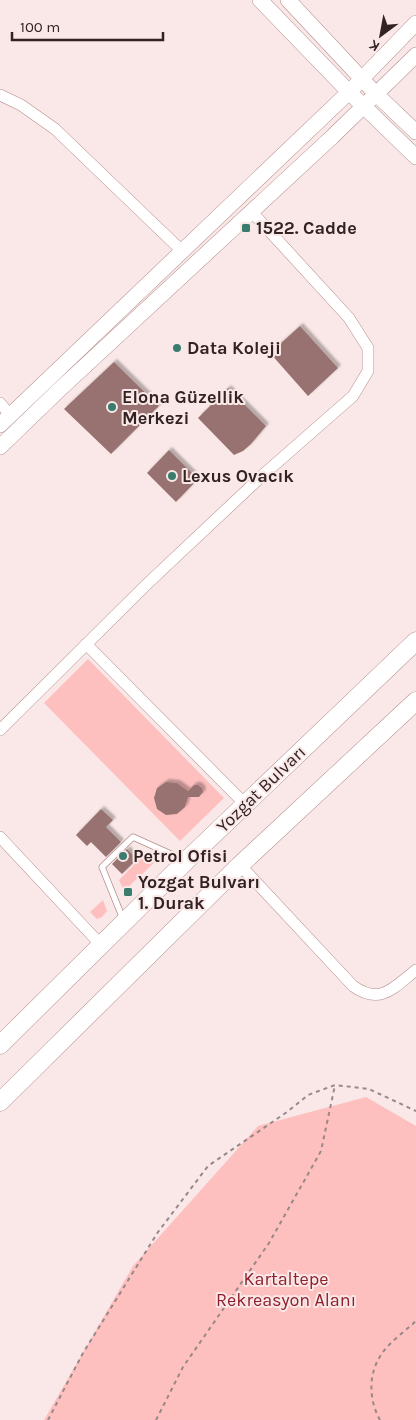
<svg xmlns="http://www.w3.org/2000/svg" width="416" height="1420" font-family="Karla,sans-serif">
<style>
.green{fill:#fec0bf}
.building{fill:#987271;filter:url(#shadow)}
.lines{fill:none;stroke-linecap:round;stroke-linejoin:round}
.lane-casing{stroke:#b58d8c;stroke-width:7}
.street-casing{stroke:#b58d8c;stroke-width:12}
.secondary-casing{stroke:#b58d8c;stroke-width:16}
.primary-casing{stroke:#b58d8c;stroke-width:19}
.path{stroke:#988887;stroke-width:2;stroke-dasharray:4 4;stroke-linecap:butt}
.lane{stroke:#fff;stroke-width:5.5}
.street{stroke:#fff;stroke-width:11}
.secondary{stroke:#fff;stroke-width:15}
.primary{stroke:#fff;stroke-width:18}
.poi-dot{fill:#3a7c6e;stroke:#f9e8e7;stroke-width:2}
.labels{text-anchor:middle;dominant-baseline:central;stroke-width:4;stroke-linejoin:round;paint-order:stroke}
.poi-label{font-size:18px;font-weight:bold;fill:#322322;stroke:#f9e8e7;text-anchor:start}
.street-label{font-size:18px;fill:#322322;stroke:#f9e8e7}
.park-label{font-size:18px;fill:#8e202d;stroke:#f9e8e7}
</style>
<defs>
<filter id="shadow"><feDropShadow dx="3" dy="-3" stdDeviation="1" flood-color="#0004"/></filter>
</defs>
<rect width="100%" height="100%" fill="#f9e8e7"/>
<path class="green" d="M88 659 224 798 180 841 44 703Z
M145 854 156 861 124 891 119 880Z
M103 900 107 911 102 917 97 919 90 912Z
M366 1097 416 1126V1420H44L133 1266 258 1126Z"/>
<path class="building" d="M300 326 338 368 308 396 270 353Z
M114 362 159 406 111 454 64 409Z
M228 388 266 426 251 444 243 451 234 455 198 418Z
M169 450 198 479 176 502 147 473Z
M166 782 177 783 188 791 194 785H198L202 788 203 792 199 797H188L185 807 177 814 166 815 157 809 154 798 157 788Z
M101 809 113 820 106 827 121 842 106 857 91 842 87 846 76 835Z
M127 849 137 859 122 874 112 864Z"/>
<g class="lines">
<g class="lane-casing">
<path id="lane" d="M123 919 102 867 133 837 184 860"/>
</g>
<g class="street-casing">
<path id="street" d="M0 95 21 105 55 129 182 251
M0 403 10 415
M86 644 245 804
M0 730 147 584 264 474 353 396 368 371V348L349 318 251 211
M0 837 101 945
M240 865 353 986C381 1006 394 987 416 970"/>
</g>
<g class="secondary-casing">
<path id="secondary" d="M260 0 349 92 416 157
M288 0 375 93 416 132
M0 425 349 92 416 23
M0 447 59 390 332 137 416 55"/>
</g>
<g class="primary-casing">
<path id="primary" d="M0 1045 186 861 416 641
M0 1102 240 865 416 701"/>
</g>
<path class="path" d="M48 1420 83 1353 158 1232 208 1166 287 1112 308 1095 335 1085 369 1089 416 1111
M156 1420 183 1367 269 1243 321 1151 335 1085
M380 1420C370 1402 368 1379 378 1360 386 1344 403 1333 416 1321"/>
<use href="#lane" class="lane"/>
<use href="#street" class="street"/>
<use href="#secondary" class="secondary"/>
<use href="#primary" class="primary"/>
</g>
<g class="poi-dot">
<rect x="241" y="223" width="10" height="10" rx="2.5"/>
<circle cx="177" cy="348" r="5"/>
<circle cx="112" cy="407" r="5"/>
<circle cx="172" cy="476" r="5"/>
<circle cx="123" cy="856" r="5"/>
<rect x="123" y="887" width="10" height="10" rx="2.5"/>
</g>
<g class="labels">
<g class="poi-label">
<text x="256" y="228">1522. Cadde</text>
<text x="187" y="348">Data Koleji</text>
<text x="122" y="397">Elona Güzellik<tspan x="122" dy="21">Merkezi</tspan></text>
<text x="182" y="476">Lexus Ovacık</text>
<text x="133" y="856">Petrol Ofisi</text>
<text x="138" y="882">Yozgat Bulvarı<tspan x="138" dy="21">1. Durak</tspan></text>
</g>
<g class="street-label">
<text transform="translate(261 789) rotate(-44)">Yozgat Bulvarı</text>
</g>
<g class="park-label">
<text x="286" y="1279">Kartaltepe<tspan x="286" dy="21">Rekreasyon Alanı</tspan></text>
</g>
</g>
<g transform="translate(381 35) rotate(212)" stroke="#f9e8e7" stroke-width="4" paint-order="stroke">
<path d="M0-4L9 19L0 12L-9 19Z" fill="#322322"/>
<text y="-8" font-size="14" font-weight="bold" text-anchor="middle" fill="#322322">K</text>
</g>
<path d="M12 32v8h151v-8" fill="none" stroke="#322322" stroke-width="2.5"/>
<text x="20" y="32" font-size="15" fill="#322322" stroke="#f9e8e7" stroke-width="4" paint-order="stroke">100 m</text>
</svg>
